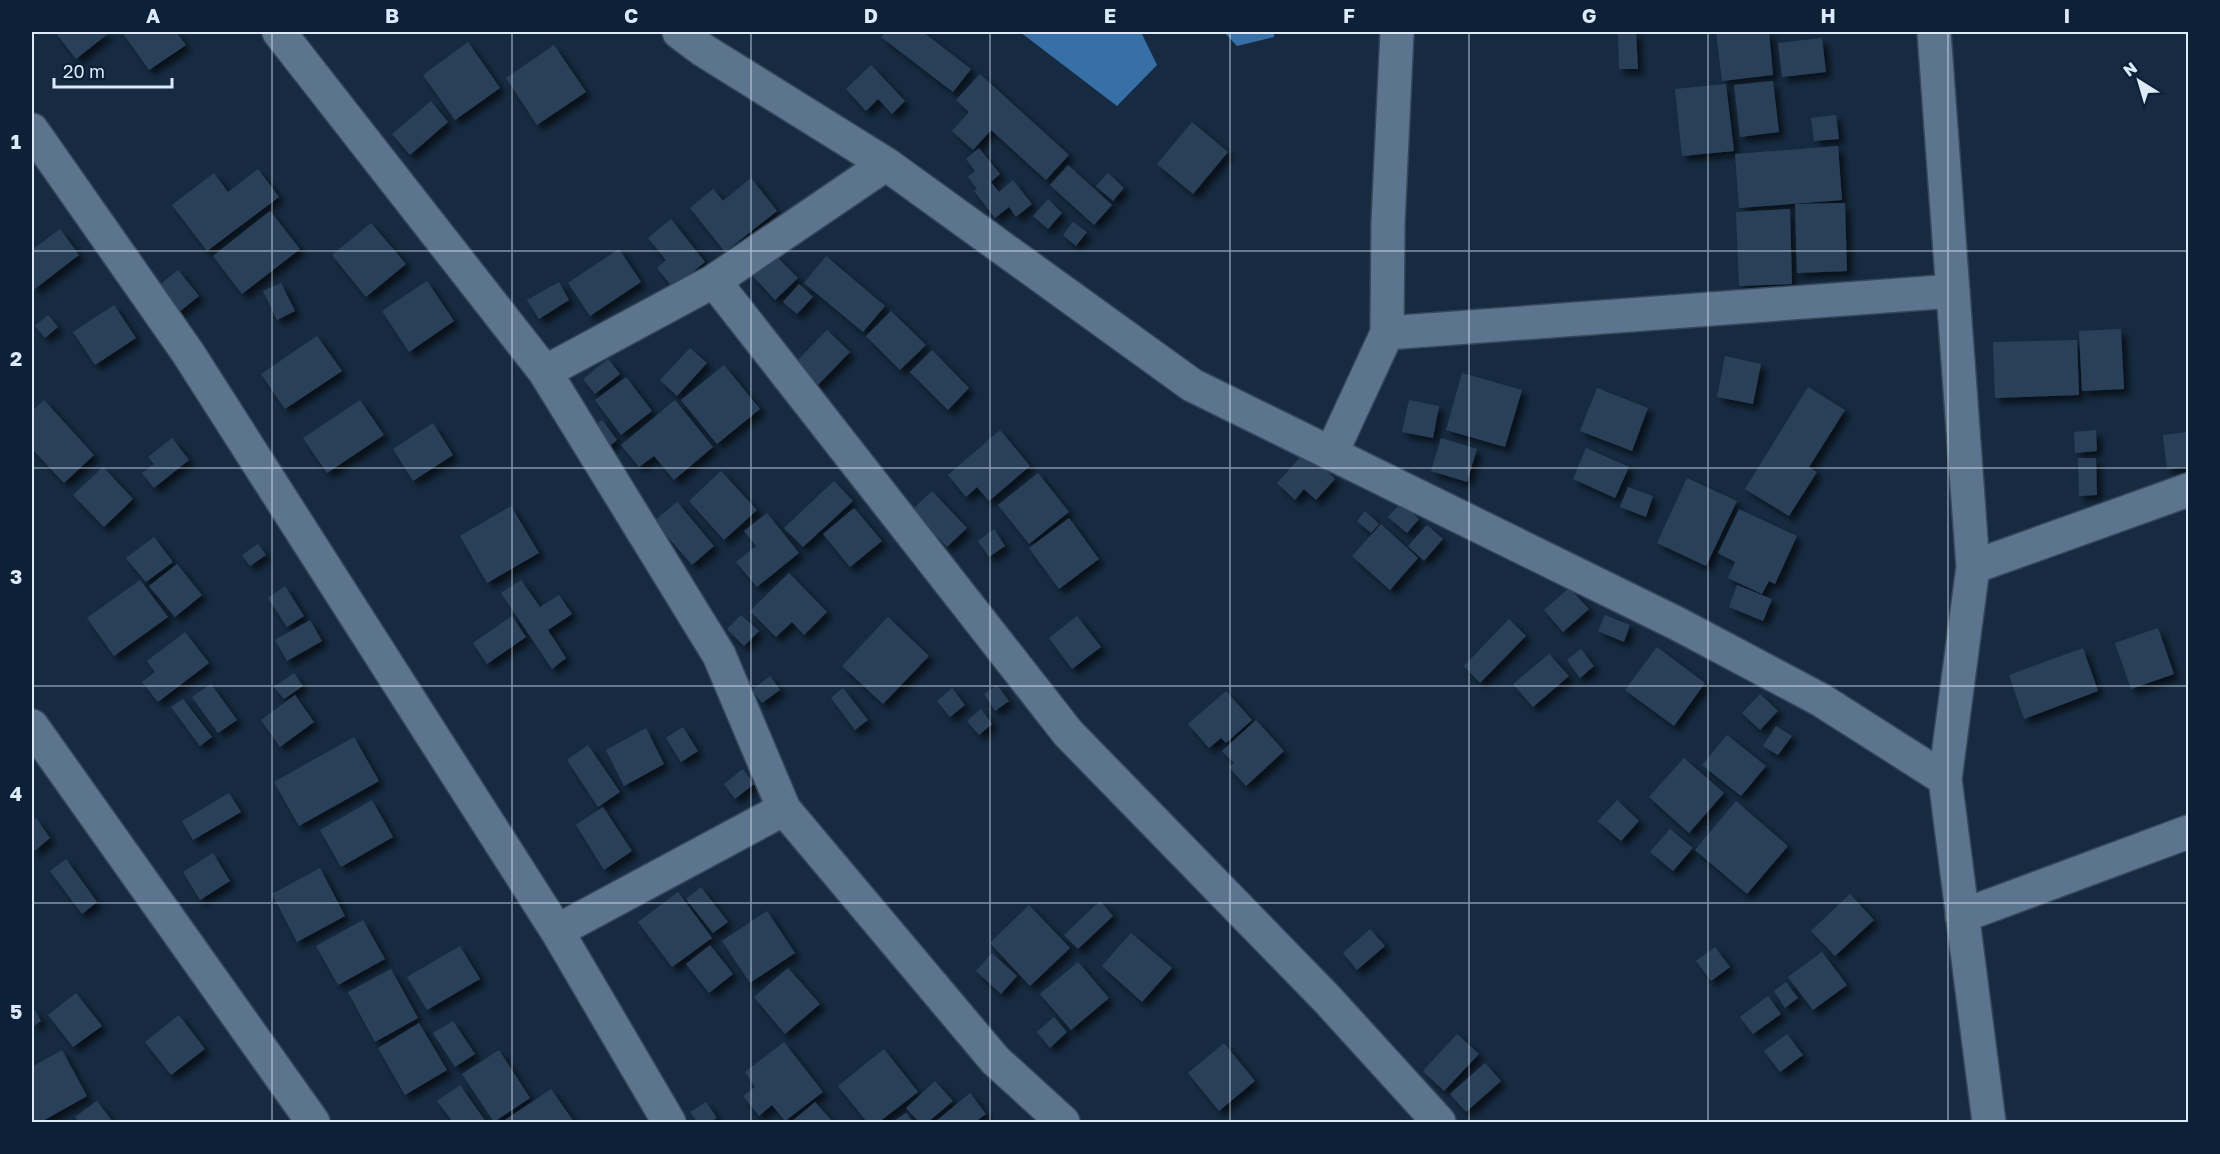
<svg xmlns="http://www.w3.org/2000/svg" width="2220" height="1154" font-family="'Golos Text',sans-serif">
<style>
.water{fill:#376fa7}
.building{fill:#2b4158;filter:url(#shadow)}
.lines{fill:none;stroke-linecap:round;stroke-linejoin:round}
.minor-casing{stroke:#364759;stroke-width:36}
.minor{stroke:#5c748e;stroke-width:33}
.grid{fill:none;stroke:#ddeaf9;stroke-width:1.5;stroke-opacity:0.55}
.neatline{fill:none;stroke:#ddeaf9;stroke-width:2}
.grid-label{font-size:20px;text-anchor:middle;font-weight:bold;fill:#ddeaf9}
</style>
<defs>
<filter id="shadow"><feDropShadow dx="5.5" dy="5.5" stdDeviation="3" flood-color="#0009"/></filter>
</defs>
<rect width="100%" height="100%" fill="#162b41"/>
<path class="water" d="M1020 32H1141L1157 65 1117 106Z
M1224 32H1274V37L1237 46Z"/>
<path class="building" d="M55 32H110L76 59Z
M122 32H176L186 45 149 70Z
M886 32H923L971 69 953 92 881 37Z
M1618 32H1636L1638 69H1619Z
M1716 32H1769L1773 75 1722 81Z
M1822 38 1826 72 1782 77 1778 43Z
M468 42 500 88 455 120 423 75Z
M554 45 586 92 537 125 506 78Z
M871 65 905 101 892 114 878 99 866 111 846 89Z
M980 74 1069 155 1046 180 991 130 973 150 952 131 969 112 956 100Z
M1773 81 1779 132 1740 137 1734 85Z
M1726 84 1734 151 1682 156 1675 89Z
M431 101 448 122 410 155 392 134Z
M1836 115 1839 139 1814 141 1811 118Z
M1192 122 1228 152 1193 194 1157 164Z
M1838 146 1842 200 1739 208 1735 154Z
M979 148 1000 174 991 182 999 192 1013 180 1032 204 1016 217 1009 207 995 218 974 191 977 189 968 177 975 171 966 159Z
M1068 165 1112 205 1094 225 1050 185Z
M258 169 279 197 207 251 172 205 214 173 228 192Z
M1108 173 1124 188 1113 201 1096 186Z
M751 178 777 211 725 252 690 208 713 189 723 201Z
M1048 199 1062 213 1048 229 1033 216Z
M1845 203 1847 271 1797 273 1795 204Z
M1790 209 1792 284 1739 286 1736 212Z
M270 211 300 249 242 294 213 256Z
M671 219 705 262 673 288 657 268 666 260 648 238Z
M1073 222 1087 232 1076 246 1063 235Z
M371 223 406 264 366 297 332 255Z
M60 229 79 255 32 291V250Z
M619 249 641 282 590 316 568 283Z
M774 254 798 278 775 300 752 275Z
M826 256 885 306 863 332 804 283Z
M178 270 199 296 173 317 152 291Z
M427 281 454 321 409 352 382 311Z
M559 282 569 300 539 319 527 300Z
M281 283 295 311 277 320 263 291Z
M799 284 813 297 797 314 783 302Z
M114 305 136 338 95 365 73 332Z
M891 311 926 345 900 370 866 336Z
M48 315 58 327 45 338 35 326Z
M2121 329 2124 389 2082 391 2079 331Z
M827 330 850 352 817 386 794 364Z
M317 336 342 371 285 409 261 374Z
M2077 340 2079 395 1995 398 1993 342Z
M690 348 707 363 677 396 660 380Z
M932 350 969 388 948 410 910 372Z
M1725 356 1761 364 1753 404 1717 397Z
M608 359 620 374 595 394 583 379Z
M724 365 760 409 717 444 681 400Z
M1462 373 1522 390 1505 447 1446 430Z
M626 377 652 411 621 435 595 400Z
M1808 387 1845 410 1809 467 1817 472 1789 516 1745 489Z
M1597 388 1648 408 1632 451 1580 431Z
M44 400 94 455 64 483 32 449V411Z
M360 400 384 435 327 473 303 438Z
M675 400 713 447 674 480 654 456 639 467 621 445Z
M1409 400 1439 406 1433 438 1402 432Z
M602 420 617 440 605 450 589 430Z
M433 423 453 455 413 481 393 449Z
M1000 430 1030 466 989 501 977 487 966 497 948 475Z
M2096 430 2097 451 2075 453 2074 432Z
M2187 432 2188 467 2167 469 2163 435Z
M172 438 189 460 154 488 142 473 154 464 148 457Z
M1441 438 1477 449 1467 482 1431 471Z
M1586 448 1629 467 1615 498 1573 479Z
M1307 450 1335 479 1316 500 1304 489 1295 500 1277 483Z
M2078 458H2096L2097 495 2079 496Z
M103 467 133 499 104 527 73 495Z
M721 471 757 510 724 540 689 501Z
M1038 473 1069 512 1029 544 998 505Z
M1687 478 1737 501 1706 566 1657 543Z
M834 481 853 501 803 547 784 528Z
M1628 487 1653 496 1646 517 1620 507Z
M932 491 967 528 947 547 912 510Z
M677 502 714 546 692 565 654 521Z
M1401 503 1419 519 1407 533 1388 517Z
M511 506 539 553 487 583 460 536Z
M854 508 882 541 850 567 823 534Z
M1739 509 1797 536 1775 584 1769 581 1762 594 1728 578 1735 562 1718 553Z
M1365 511 1379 524 1371 533 1357 521Z
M767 513 799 553 757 587 736 562 756 546 744 531Z
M1069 518 1099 559 1059 589 1029 548Z
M1381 524 1418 558 1390 590 1352 556Z
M1427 525 1443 539 1424 561 1408 546Z
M994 529 1005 546 989 557 978 541Z
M154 537 173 562 146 582 126 558Z
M258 544 266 555 250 566 242 555Z
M177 564 202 595 175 617 149 586Z
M789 573 827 612 804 635 792 622 776 637 750 611Z
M140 580 168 617 114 656 87 618Z
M521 580 540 607 559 595 572 614 548 630 566 658 552 669 501 593Z
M1737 585 1772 599 1763 621 1729 607Z
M285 586 304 616 287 627 268 598Z
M1569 588 1589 609 1563 632 1544 610Z
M741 615 759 631 744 646 727 629Z
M1605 615 1630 625 1624 642 1598 631Z
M512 616 526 637 487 664 473 643Z
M1077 616 1101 647 1072 669 1049 638Z
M888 617 929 656 883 704 842 666Z
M1509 619 1526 636 1480 683 1464 666Z
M310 620 322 641 287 661 275 640Z
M2158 628 2174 674 2131 689 2115 643Z
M185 632 209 663 158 702 142 682 155 672 147 661Z
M1657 647 1705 683 1674 726 1625 690Z
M2083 648 2098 691 2024 719 2009 675Z
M1581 649 1594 666 1580 678 1567 660Z
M1549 654 1569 676 1533 707 1513 684Z
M294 673 303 686 284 699 274 687Z
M770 676 780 690 762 703 752 690Z
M211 684 237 720 218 733 192 697Z
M997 685 1009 701 995 711 984 694Z
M843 688 868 720 855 730 831 698Z
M952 688 965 705 950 717 937 701Z
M1226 691 1252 720 1226 743 1221 738 1209 748 1188 724Z
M1760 694 1778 711 1760 730 1742 713Z
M295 695 314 722 280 747 261 720Z
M183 699 212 737 200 746 171 707Z
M981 709 992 724 979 735 967 721Z
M1256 720 1284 751 1246 786 1229 767 1234 763 1222 751Z
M1776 726 1792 736 1778 755 1763 746Z
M683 727 698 751 681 762 666 738Z
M646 728 664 764 624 786 606 750Z
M1727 735 1766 766 1741 796 1702 765Z
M354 737 379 781 299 826 274 782Z
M588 745 620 792 598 807 567 760Z
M1684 758 1724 793 1689 833 1649 797Z
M743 769 754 784 735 799 724 784Z
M229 793 241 812 193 840 182 821Z
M372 800 393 837 341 867 320 830Z
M1617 800 1639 821 1621 841 1598 821Z
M1736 801 1788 846 1747 894 1695 850Z
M603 807 632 851 604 870 576 825Z
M36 818 50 838 32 853V821Z
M1670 829 1693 848 1673 871 1650 852Z
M213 853 230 881 200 900 183 872Z
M66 859 97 902 82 914 50 871Z
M320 868 345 916 297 942 272 894Z
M701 887 728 922 713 933 686 899Z
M678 892 712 938 672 967 638 922Z
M1850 894 1874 920 1835 956 1811 931Z
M1100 901 1113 916 1078 949 1064 935Z
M1029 905 1070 948 1030 986 990 943Z
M767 911 795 953 750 983 722 941Z
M363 920 385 959 338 985 316 946Z
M1370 929 1385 946 1357 970 1343 953Z
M1131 933 1172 968 1142 1002 1102 966Z
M710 945 733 974 709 993 686 964Z
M460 946 480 979 427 1010 407 977Z
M1715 947 1730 967 1711 981 1696 961Z
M1822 952 1847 985 1813 1010 1788 977Z
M992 953 1017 976 1001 994 976 971Z
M1078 962 1109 998 1071 1030 1040 994Z
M788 968 820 1004 785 1034 754 997Z
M391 969 418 1018 375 1042 348 992Z
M1786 982 1798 998 1785 1008 1774 991Z
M76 993 102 1026 73 1047 48 1015Z
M1768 996 1781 1014 1753 1034 1740 1017Z
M32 1006 41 1021 32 1027Z
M179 1015 205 1049 171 1075 145 1042Z
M1054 1017 1067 1032 1050 1048 1037 1032Z
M453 1021 475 1054 455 1067 433 1033Z
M419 1023 447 1070 405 1095 378 1048Z
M1457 1034 1479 1054 1444 1091 1423 1071Z
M1787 1034 1803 1055 1780 1072 1764 1051Z
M784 1042 823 1092 785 1121 772 1105 759 1116 743 1096 755 1087 745 1072Z
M1224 1043 1255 1081 1219 1111 1188 1073Z
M884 1049 918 1092 879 1122H867L838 1086Z
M62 1050 87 1096 41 1122H32V1067Z
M499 1050 530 1098 494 1122 462 1074Z
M1485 1063 1501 1081 1466 1112 1450 1094Z
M935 1081 953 1101 928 1122H919L906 1108Z
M460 1085 486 1122H453L437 1101Z
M551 1089 574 1122H502Z
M970 1093 986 1114 975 1122H935Z
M97 1101 113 1122H79L75 1117Z
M706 1102 717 1118 710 1122H697L690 1112Z
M815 1102 833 1122H791Z
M906 1113 913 1122H893Z"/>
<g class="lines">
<g class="minor-casing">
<path id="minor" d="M279 32 545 372 719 655 784 809 995 1060 1063 1122
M679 32 703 50 886 164 1192 385 1678 624 1821 700 1945 779 1989 1122
M1934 32 1973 567 1945 779
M32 130 188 353 557 931 669 1122
M714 281 1068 733 1327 999 1439 1122
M1387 333 1953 291
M545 372 714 281 886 164
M1331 454 1387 333 1388 223 1397 32
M1973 567 2188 490
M32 726 313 1122
M1962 916 2188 832
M557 931 784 809"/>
</g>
<use href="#minor" class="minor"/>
</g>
<path class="grid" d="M272 32V1122M512 32V1122M751 32V1122M990 32V1122M1230 32V1122M1469 32V1122M1708 32V1122M1948 32V1122M32 251H2188M32 468H2188M32 686H2188M32 903H2188"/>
<rect width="2220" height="1154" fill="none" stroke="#0c2137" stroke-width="66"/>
<g transform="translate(2139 81) rotate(323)" stroke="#0c2137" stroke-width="4.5" paint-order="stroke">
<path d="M0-4.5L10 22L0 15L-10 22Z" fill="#ddeaf9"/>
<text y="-9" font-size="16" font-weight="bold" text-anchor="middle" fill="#ddeaf9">N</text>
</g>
<path d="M54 78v9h118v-9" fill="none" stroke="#ddeaf9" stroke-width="3"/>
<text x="63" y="78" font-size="18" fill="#ddeaf9" stroke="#0c2137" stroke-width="4.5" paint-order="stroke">20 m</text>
<rect x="33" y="33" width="2154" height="1088" class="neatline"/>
<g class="grid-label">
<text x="153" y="23">A</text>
<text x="392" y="23">B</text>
<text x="631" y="23">C</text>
<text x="871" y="23">D</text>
<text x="1110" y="23">E</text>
<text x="1349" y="23">F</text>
<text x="1589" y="23">G</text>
<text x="1828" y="23">H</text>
<text x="2067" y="23">I</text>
<text x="16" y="149">1</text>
<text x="16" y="366">2</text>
<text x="16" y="584">3</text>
<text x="16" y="801">4</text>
<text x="16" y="1019">5</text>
</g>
</svg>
